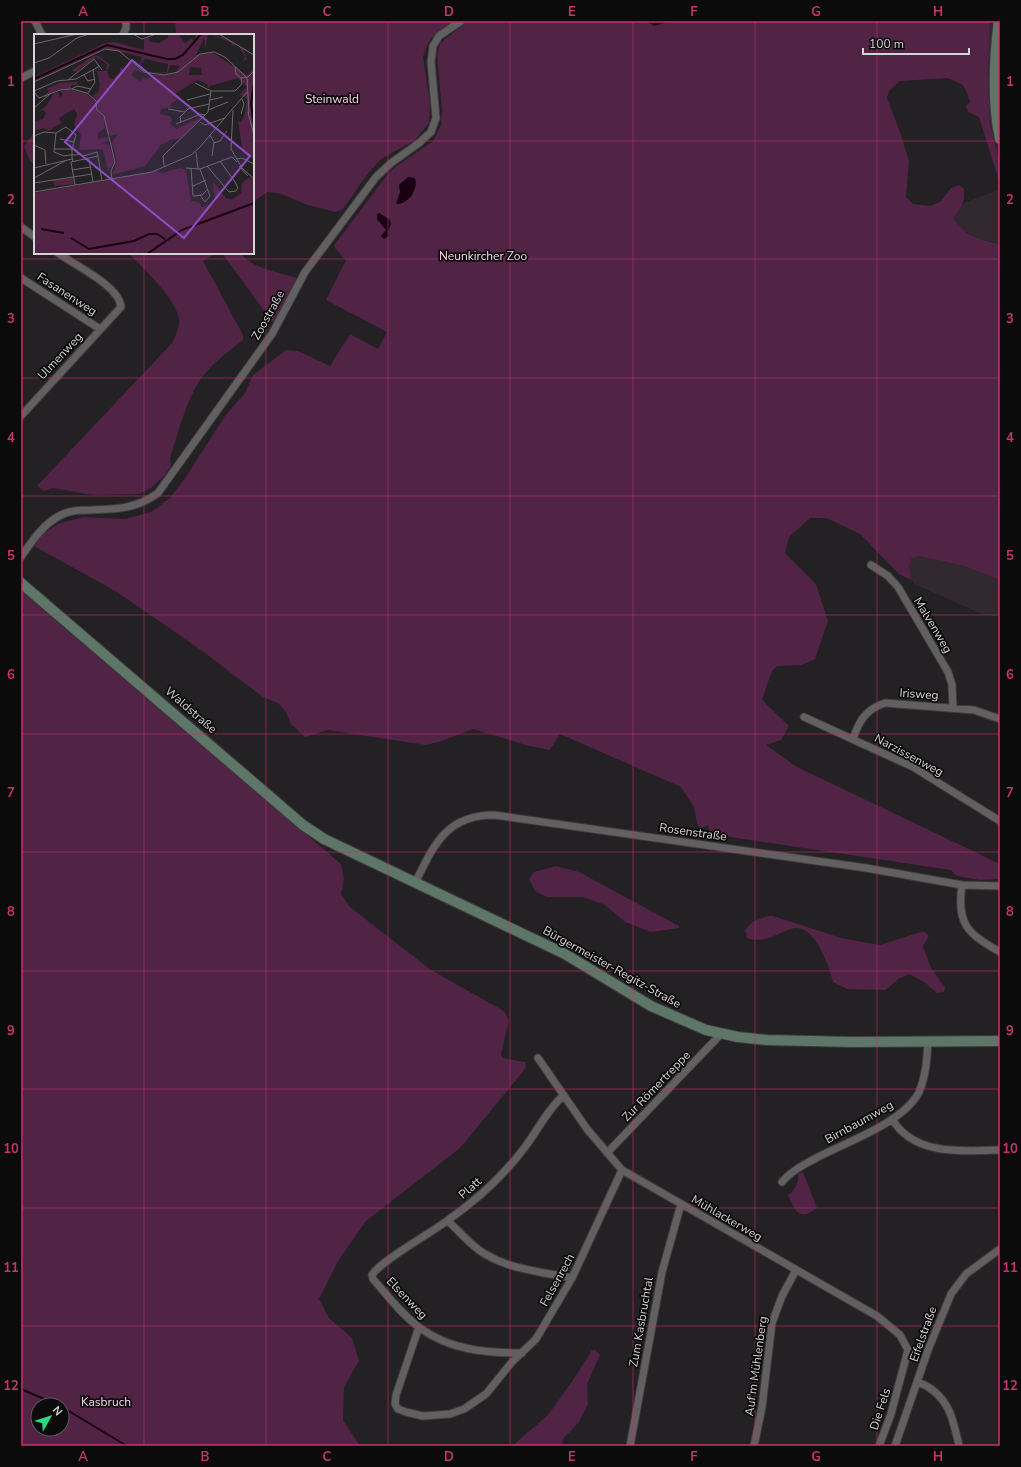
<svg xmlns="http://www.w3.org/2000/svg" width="1021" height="1467" font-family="'Nunito Sans',sans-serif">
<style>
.built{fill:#31292e}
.green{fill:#512344;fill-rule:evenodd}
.water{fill:#190012}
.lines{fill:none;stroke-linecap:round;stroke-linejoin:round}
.stream{stroke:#190012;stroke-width:2}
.street-casing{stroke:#3d3b3c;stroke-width:9}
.secondary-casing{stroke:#3d3b3c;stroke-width:12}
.street{stroke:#625f61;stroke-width:7}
.secondary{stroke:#5d7668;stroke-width:10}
.grid{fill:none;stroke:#c5346d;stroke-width:1;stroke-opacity:0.55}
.labels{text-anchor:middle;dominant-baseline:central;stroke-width:3.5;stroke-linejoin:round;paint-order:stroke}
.park-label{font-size:12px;fill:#fcd4ee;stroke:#0c0b0c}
.street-label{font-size:12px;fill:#d6d4d5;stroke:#0c0b0c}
.inset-river{fill:none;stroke:#190012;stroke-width:2}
.inset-road{fill:none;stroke:#6b696a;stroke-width:1}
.view{fill:#8d4ec3;fill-opacity:0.15;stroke:#8d4ec3;stroke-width:2}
.inset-edge{fill:none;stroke:#d6d4d5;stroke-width:2}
.neatline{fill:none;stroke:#c5346d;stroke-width:1.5}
.grid-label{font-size:13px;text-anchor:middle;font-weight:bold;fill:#c5346d}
</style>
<rect width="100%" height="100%" fill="#232123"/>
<path class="built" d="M990 21H1000V164L990 124 988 79Z
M1000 189V244L975 237 958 228 954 218 964 203Z
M919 556 964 566 1000 580V614L994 616 984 615 914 584 909 576V565L912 558Z"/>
<path class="green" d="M175 21H454L434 35 428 43 423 57 430 102 429 123 415 140 381 159 366 176 343 209 336 212 308 205 281 194 267 192 256 200 253 206V35H176Z
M468 21H990L988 79 990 124 1000 164V184L979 117 968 112 966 106 970 102 968 95 963 85 948 78 900 81 889 91 887 98 900 132 909 161 906 197 913 204 930 206 940 202 951 188 959 185 964 189C965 204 962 206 954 218 962 236 982 240 1000 244V580L964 566 919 556 912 558 909 565 911 580 899 574 860 534 827 518H810L789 537 785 553 816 584 828 621 815 659 802 665 777 666 772 671 762 700 789 726 781 740 766 745 797 767 1000 864V879L980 880 956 876 951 870 710 834 708 825 700 829 697 823 694 807 681 787 560 734 550 750 529 746 473 729 442 741 426 745 328 730 305 737 291 724 286 712 278 703 263 697 201 650 117 592 34 546 44 533 58 524 83 517 125 519 151 512 170 498 185 478 225 416 245 393 253 375 286 350 298 351 330 366 350 334 378 349 387 332 326 300 346 260 334 247 335 244 391 170 433 141 441 125 442 111 437 55 440 43Z
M35 131V165L30 161 24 146Z
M128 253H216L203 261 243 335V340C228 352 211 364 200 380 186 401 178 434 170 458L171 466 164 476 151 488 139 494 92 495 53 488 44 491 37 486 172 343C175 337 179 329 179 322 181 304 141 265 128 253Z
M222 253H244L243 256C252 267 281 274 295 277L297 279 273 323Z
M21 591 341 864 344 879 341 894 350 907 431 970 504 1011 509 1021 501 1054 503 1058 525 1062 526 1068 460 1148 366 1221 338 1261 319 1299 329 1318 352 1338 359 1361 344 1387 343 1420 360 1446H21ZM38 1405H62V1429H38Z
M556 866 579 872 679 926V928L651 932 625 922 605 905 583 897H547L536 892 529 879 534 872Z
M767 916H773L841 938 880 945 924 931 929 936 923 946 931 968 945 987 944 992 937 993 924 982 909 974 898 979 886 990 847 989 833 982C829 966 814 921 791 929 776 934 763 944 747 938L745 930 752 922Z
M803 1172 817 1208C799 1222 795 1211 788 1195 795 1190 799 1183 798 1174Z
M592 1350H595L600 1355 587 1384 588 1404 579 1422 563 1439 562 1446H512L548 1415 573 1380Z"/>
<path class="water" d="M645 21H669L655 26Z
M408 177 415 178C419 190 407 205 396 204L400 192 399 185Z
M379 213 389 219 391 224 388 232 389 236 384 239 381 236 386 230 377 219V215Z"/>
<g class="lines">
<path class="stream" d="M21 1389 58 1405
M62 1407 127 1446"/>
<g class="street-casing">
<path id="street" d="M35 21 42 35
M123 35 126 28V21
M21 78 35 71
M21 227 35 237
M21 278 100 329
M21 416 121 307C120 286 74 265 58 253
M21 557C32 541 43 524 61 515 71 510 80 510 91 510 117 509 136 509 158 493L272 334 305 272 376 177 391 163 419 143 431 132 436 118 431 62 433 46 439 36 461 21
M871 565 888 576 898 587 948 672 952 685 953 708
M804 717 913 767 1000 821
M853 739C859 721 866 709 885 703L974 710 1000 719
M415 883C434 845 446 815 494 815L866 868 962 885 1000 886
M962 885C956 924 968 934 1000 952
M538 1058 587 1129 622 1170 877 1316 900 1335 908 1350 891 1414 879 1446
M892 1119C914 1156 962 1151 1000 1150
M607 1153 721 1034
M782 1182C792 1170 807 1163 820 1156 849 1141 904 1122 919 1092 926 1076 927 1058 928 1041
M448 1221C460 1232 471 1246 485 1254 512 1270 542 1272 572 1278
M419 1327 396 1395 395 1404 398 1409 406 1412 423 1416 450 1414 464 1409 486 1394 512 1362 536 1339 572 1278 622 1170
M522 1353C486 1353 450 1350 420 1328 402 1315 388 1296 373 1279L372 1275C380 1261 433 1232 448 1220 477 1200 504 1175 525 1147 538 1130 547 1110 563 1096
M918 1382C948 1394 953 1417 959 1446
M630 1446 662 1272 681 1204
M754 1446 762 1407 772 1323 782 1296 796 1270
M895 1446 928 1350 951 1294 966 1274 1000 1249"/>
</g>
<g class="secondary-casing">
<path id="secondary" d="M999 21C994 60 992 101 1000 139
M21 583 303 825 324 839 565 954 651 1006 706 1030 738 1037 767 1040 852 1042 1000 1041"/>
</g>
<use href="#street" class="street"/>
<use href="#secondary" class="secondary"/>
</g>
<path class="grid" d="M144 21V35M266 21V1446M388 21V1446M510 21V1446M633 21V1446M755 21V1446M877 21V1446M21 141H35M253 141H1000M144 253V1446M21 259H1000M21 378H1000M21 496H1000M21 615H1000M21 734H1000M21 852H1000M21 971H1000M21 1089H1000M21 1208H1000M21 1326H1000"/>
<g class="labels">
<g class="park-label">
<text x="332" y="99">Steinwald</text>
<text x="483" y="256">Neunkircher Zoo</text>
<text x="106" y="1402">Kasbruch</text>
</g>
<g class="street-label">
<text transform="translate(67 294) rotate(33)">Fasanenweg</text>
<text transform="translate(268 315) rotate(-61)">Zoostraße</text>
<text transform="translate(60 356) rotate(-47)">Ulmenweg</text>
<text transform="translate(933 625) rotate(59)">Malvenweg</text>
<text transform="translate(919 694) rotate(4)">Irisweg</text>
<text transform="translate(191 710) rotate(41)">Waldstraße</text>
<text transform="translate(909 755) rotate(28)">Narzissenweg</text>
<text transform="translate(693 832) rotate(8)">Rosenstraße</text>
<text transform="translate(612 967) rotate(29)">Bürgermeister-Regitz-Straße</text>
<text transform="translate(656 1086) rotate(-46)">Zur Römertreppe</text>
<text transform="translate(859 1122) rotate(-29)">Birnbaumweg</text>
<text transform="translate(470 1188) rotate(-42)">Platt</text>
<text transform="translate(727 1218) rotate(30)">Mühlackerweg</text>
<text transform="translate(557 1280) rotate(-61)">Felsenrech</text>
<text transform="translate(407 1298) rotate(46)">Elsenweg</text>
<text transform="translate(641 1322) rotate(-80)">Zum Kasbruchtal</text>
<text transform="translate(923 1334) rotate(-70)">Eifelstraße</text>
<text transform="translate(756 1366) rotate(-82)">Auf'm Mühlenberg</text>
<text transform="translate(880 1409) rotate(-72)">Die Fels</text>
</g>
</g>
<g transform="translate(34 34)">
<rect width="220" height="220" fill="#232123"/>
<path d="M134 0H144L151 9 157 5 161 7 162 0H174L171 15 170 4 162 21 179 19 213 41 220 34V125L214 123 208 113 204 87 207 88 211 80 213 65 206 60 213 53 204 44 176 52 175 55 173 50 163 46 141 60 144 65 136 70 138 73 127 75 126 80 136 82 138 86 136 90 142 95 168 83 145 105H139L127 111 111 132 78 141 83 127 78 108 84 100 77 102 73 97 71 83 64 76 63 67 58 62 64 58 66 51 63 37H72L73 30 62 23 42 38 38 36 60 22H65L76 31 73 36 75 44 79 45 86 38V33L89 35 97 29 111 40 101 36 97 41 106 48 110 43 112 46 119 41 140 40 146 32 136 31 134 38 132 39 120 38H133L134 30 111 25 105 33 108 23 71 14 0 47V43L71 9 81 8 110 16V5L115 4 116 8 125 9 134 4ZM156 33 167 34 168 41H155ZM177 0 194 5 209 14 220 23 209 15 213 25 209 28 211 23 205 12 201 10 199 12 197 9ZM44 48 42 51H37V55L23 56 9 64 15 57 12 55 25 49ZM36 56 51 59 61 67 63 76 70 84 71 94 64 99V105L73 103 75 107 66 109 75 111 81 128 74 137 69 115 45 116 47 100 40 91 43 80 40 75 28 82 25 85 28 89 18 94 16 97 10 94 0 97V88L9 85 12 79 9 76 4 78 12 72 20 59H25V63L29 61 26 57ZM146 134 152 136 157 167 165 168 168 173 181 169 179 148 192 164 198 165 207 159 208 149 216 143 220 146V220H0V159L123 137 127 139ZM39 144 40 150 20 152 19 146Z" fill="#512344" fill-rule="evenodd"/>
<path class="inset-river" d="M0 45 73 11 133 25H141L149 21 167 0M220 50 217 70 220 90M7 195 30 199M37 204 55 215 100 207 115 200H123L131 205M113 220 148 196 220 169"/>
<path class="inset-road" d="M99 0 108 5 122 0M185 0 220 21M0 10 43 0M0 29 15 24 43 4 55 0M201 33 202 40 207 44 214 43 220 37M50 41 54 47 61 45M34 46 60 25 68 36M0 48 71 15 85 17 110 38 130 41 144 38 166 20 180 18 191 23 213 44 215 79M161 49 177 57H201L208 50 207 44M38 55 43 52 57 55M0 57 23 47 42 45 66 32M0 58 5 64 26 56 38 55 53 59 62 67 63 76 70 82 81 128 77 137 78 145M54 59 61 48 59 36M153 66 176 60M176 66 189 63M0 74 16 60M134 75 151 78M174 76 194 68M199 76 197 115 208 134 220 145M214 78 220 102M207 80 210 70 208 65M147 88 146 83 154 75 175 70M166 88 171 91 191 84M142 90 167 80 171 81M176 101 180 108 178 122M0 102 10 98 22 99M26 105 40 108M180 109 186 107 193 97M0 111 11 116 12 130M20 115H38M162 118 164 135M64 122 68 147M55 125 59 148M203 125 208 124 220 130M37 128 64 122M37 128 41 151M39 128 38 123V115L42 101 32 93 22 99 20 118 30 122 35 121H42L45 120 49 122 63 118 64 122M130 132 129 122 174 78 177 57M173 132 195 158 202 157 204 154 201 148 186 127M205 132 214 142M0 134 38 125M152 134 166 135 198 123 203 128M157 134 159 162 168 161 174 155M38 136 57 133M39 143 58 140M0 144 31 127M0 149 39 143M159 152 172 146M0 158 118 138 157 121 165 114 213 58M166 161 171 168 176 162 166 135"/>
<path class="view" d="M98 26 216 122 150 204 31 108Z"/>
<rect width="220" height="220" class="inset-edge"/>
</g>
<rect width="1021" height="1467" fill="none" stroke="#0c0b0c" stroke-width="44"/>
<g transform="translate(50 1417) rotate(51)"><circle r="19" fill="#0c0b0c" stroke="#5d5b5c"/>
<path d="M0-3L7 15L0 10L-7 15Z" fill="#2ad884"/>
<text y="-6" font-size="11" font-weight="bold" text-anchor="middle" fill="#d6d4d5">N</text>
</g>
<path d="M863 48v6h106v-6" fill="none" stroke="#d6d4d5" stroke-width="2"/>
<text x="869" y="48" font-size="12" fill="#d6d4d5" stroke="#0c0b0c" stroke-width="3" paint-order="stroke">100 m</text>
<rect x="22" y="22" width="977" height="1423" class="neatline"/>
<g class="grid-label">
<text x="83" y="16">A</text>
<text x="205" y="16">B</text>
<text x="327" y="16">C</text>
<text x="449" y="16">D</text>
<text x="572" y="16">E</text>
<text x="694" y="16">F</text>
<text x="816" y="16">G</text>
<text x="938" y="16">H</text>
<text x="11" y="86">1</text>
<text x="1010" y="86">1</text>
<text x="11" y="204">2</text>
<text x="1010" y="204">2</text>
<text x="11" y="323">3</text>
<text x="1010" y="323">3</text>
<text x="11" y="442">4</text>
<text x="1010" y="442">4</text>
<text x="11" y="560">5</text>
<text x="1010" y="560">5</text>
<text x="11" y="679">6</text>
<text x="1010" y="679">6</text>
<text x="11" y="797">7</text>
<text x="1010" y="797">7</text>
<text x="11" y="916">8</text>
<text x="1010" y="916">8</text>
<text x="11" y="1035">9</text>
<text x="1010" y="1035">9</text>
<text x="11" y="1153">10</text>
<text x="1010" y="1153">10</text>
<text x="11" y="1272">11</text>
<text x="1010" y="1272">11</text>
<text x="11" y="1390">12</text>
<text x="1010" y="1390">12</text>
<text x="83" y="1461">A</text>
<text x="205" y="1461">B</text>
<text x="327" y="1461">C</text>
<text x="449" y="1461">D</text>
<text x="572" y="1461">E</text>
<text x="694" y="1461">F</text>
<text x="816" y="1461">G</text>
<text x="938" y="1461">H</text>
</g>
</svg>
